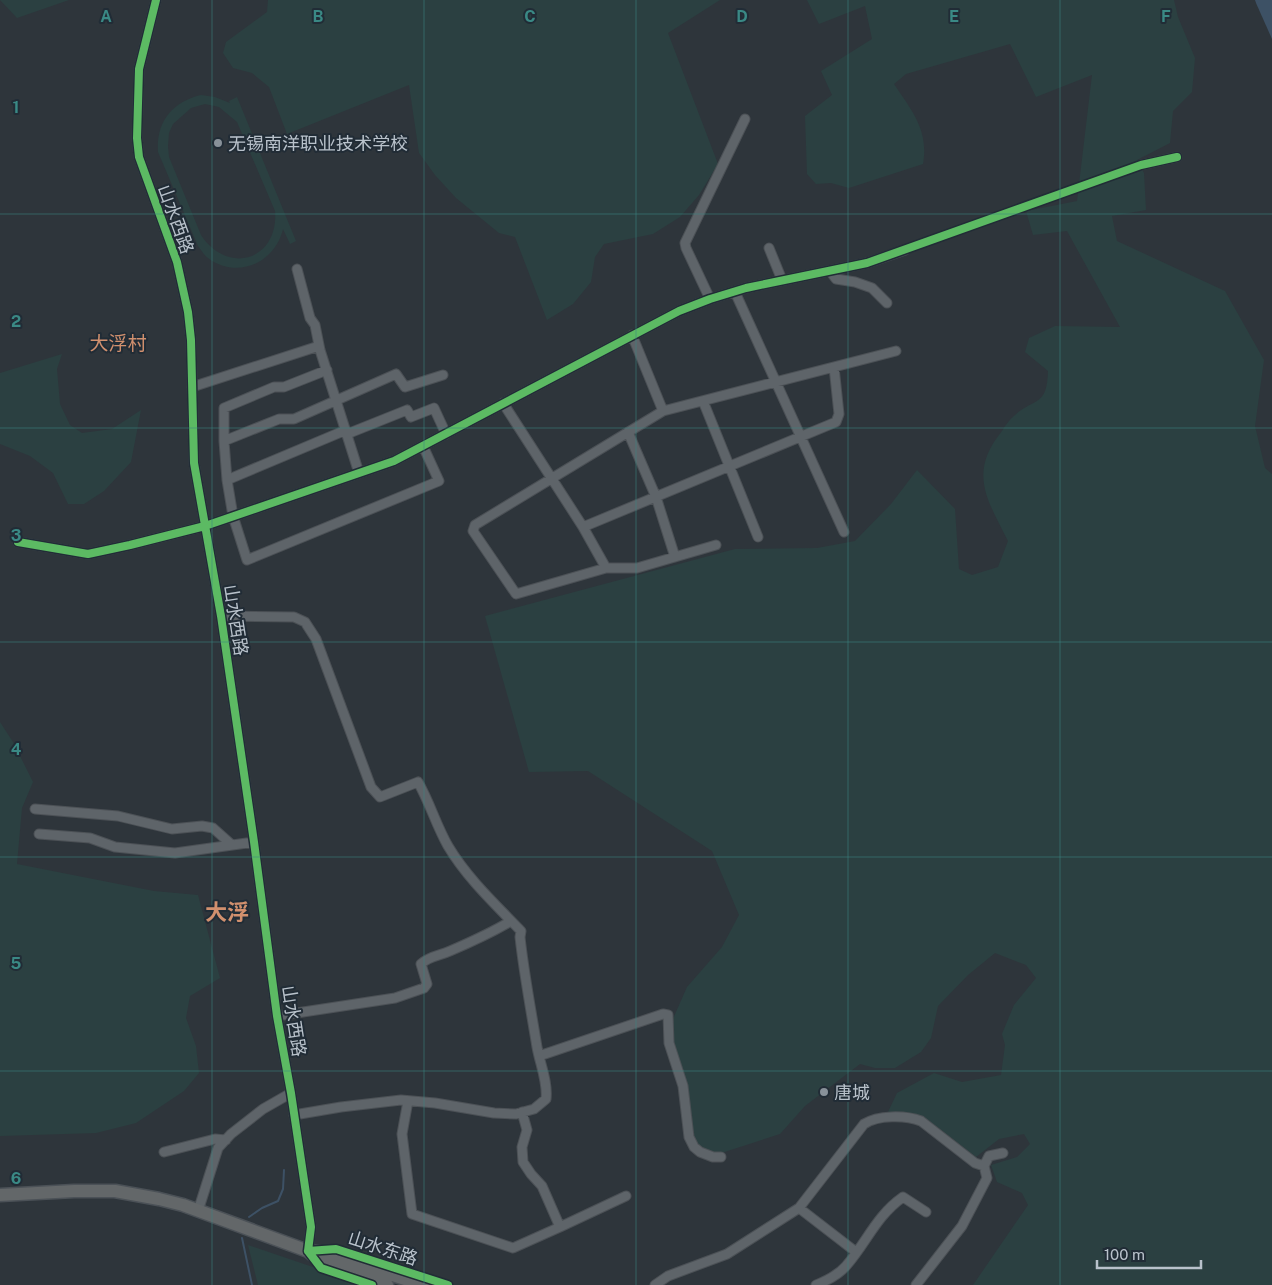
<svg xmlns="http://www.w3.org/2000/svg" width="1272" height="1285" font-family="'Public Sans','Noto Sans SC',sans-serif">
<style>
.green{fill:#2b4041;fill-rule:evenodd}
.water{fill:#3d5165}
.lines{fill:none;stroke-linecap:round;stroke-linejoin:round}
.stream{stroke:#3d5165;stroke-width:2}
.minor-tunnel{stroke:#434a51;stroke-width:9;stroke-dasharray:9 4.5;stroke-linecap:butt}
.minor-casing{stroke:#4c5156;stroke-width:11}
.highway-casing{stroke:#4b5157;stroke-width:15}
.minor{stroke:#5e6469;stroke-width:9}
.highway{stroke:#636769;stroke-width:12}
.cycleway-casing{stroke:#212c36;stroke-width:11}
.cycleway{stroke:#5cba63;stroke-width:8}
.grid{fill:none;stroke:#3a8985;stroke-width:1;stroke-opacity:0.55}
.poi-dot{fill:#889199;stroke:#212c36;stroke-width:2}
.labels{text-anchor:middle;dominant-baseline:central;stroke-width:4;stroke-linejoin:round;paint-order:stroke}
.poi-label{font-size:18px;fill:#b9c2cb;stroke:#212c36;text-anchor:start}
.street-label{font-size:18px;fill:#b9c2cb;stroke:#212c36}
.neighbourhood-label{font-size:19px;fill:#d1906e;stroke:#212c36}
.district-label{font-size:22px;font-weight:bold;fill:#d1906e;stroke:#212c36}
.grid-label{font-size:16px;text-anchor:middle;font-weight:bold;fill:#3a8985;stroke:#212c36;stroke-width:4;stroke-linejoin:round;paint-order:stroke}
</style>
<rect width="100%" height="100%" fill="#2e353b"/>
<path class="green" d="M0 0H69L17 18Z
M268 0H720L668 33 718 164 699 195 680 217 653 234 604 244 595 257 591 282 573 304 547 320 515 237 499 233 456 198 435 175 419 153 409 85 287 134 269 87 252 73 233 68 223 53 226 42 267 12Z
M807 0H1174L1178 17 1195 58 1192 92 1173 111 1170 143 1137 160 1144 173 1146 210 1112 216 1117 241 1225 291 1264 360 1255 426 1265 468 1272 474V1285H973L1028 1205 1022 1193 997 1182 991 1165 1017 1157 1030 1144 1024 1134 999 1139 976 1157 928 1120 912 1114 888 1112 897 1093 934 1073 962 1082 1001 1075 1005 1045 1002 1034 1014 1005 1036 978 1026 965 995 953 968 975 938 1006 931 1038 921 1052 895 1068H875L860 1064 805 1106 780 1134 709 1157 686 1133 669 1028 687 987 722 947 739 915 712 851 588 771 529 772 485 616 735 549 817 548 855 541 891 504 917 470 955 509 959 569 972 575 998 567 1008 541C987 499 968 473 1002 431 1005 426 1009 420 1014 416 1034 397 1047 408 1048 371L1025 352 1029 338 1055 326 1120 327 1067 231 1033 235 1026 211 1077 201 1092 75 1036 97 1010 44 906 74 894 84C912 111 929 130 923 164L849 188 831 183 816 184 807 174 805 116 832 95 821 71 872 39 865 6 819 24Z
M201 95 215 97 230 103 229 101 237 97 296 241 290 244 283 229C275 263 237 280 208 258 204 255 201 250 198 246L158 152C156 122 172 102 201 95ZM205 104 219 107 237 122 275 211C279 260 228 276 201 235L169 157 168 146 169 133 173 124 191 108Z
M62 354 57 369 60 404 70 425 82 433 112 429 141 410 131 462 104 491 84 504H68L53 473 30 456 0 444V373Z
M0 722 13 742 33 782 22 808 17 864 154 891 198 895 220 978 190 996 186 1018 196 1046 199 1073 184 1091 136 1123 96 1133 0 1136Z
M248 1245 366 1285H258Z"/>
<path class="water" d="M1255 0H1272V39L1256 3Z"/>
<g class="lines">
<path class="stream" d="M249 1217 262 1208 278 1201 283 1189 284 1170
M242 1238 252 1285"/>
<path class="minor-tunnel" d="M905 250 1141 165"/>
<g class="minor-casing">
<path id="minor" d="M156 0 139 69 137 138 139 157 177 262 188 312 191 340 194 463 221 616 254 842 277 1016 291 1093 311 1227 308 1251
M1141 165 1177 157
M769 248 782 280
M297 269 310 318 315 325 320 350 359 473
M830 271 836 279 855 282 872 288 887 303
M735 292 844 532
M710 299 686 248 685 243 745 119
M632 335 663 411
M192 387 319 346
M703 401 758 537
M503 403 583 527 606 568
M346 430 227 480 233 516 247 560 439 481 423 446
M628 432 656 497 675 557
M347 434 407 410 411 417 434 408 446 434
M224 441V408L274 387H284L327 370
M227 480 224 441 279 419H294L396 374 405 387 443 375
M583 527 836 422 839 414 834 367
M18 542 88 554 130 545 205 526 394 461 679 311 710 299 746 288 867 263 905 250
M716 545 637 568H606L516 594 473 531 475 525 663 411 896 351
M221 616 294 617 305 622 316 639 371 787 380 797 418 782C430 803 436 825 448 846 467 878 495 904 521 931L520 937C524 974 531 1010 537 1047 540 1064 548 1082 546 1099L534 1109 516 1114 494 1113 435 1103 401 1100 341 1107 294 1115
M35 809 118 816 172 829 202 826 213 828 232 845
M39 834 90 838 115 847 175 853 254 842
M277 1016 395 998 424 988 427 984 421 964C429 956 439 956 450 951 471 942 491 933 511 921
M539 1056 663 1014 668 1015 669 1043 683 1086 689 1137 694 1147 700 1152 713 1157H721
M408 1101 402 1134 412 1214 513 1248 560 1227 542 1186 531 1174 523 1162 522 1147 527 1130 522 1112
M164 1152 215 1139 226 1140
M799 1208 864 1124C878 1115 905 1115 921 1121L975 1163 984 1166
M198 1211 218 1148 231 1134 263 1109 291 1093
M560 1227 626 1196
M655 1285 668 1276 727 1254 799 1208 856 1252
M816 1285C826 1281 839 1274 846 1266 867 1242 876 1216 903 1197L926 1212
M916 1285 962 1226 987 1178 984 1166 989 1156 1003 1153"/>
</g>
<g class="highway-casing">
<path id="highway" d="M0 1195 74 1191H115L159 1199 183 1205 308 1251 326 1253 423 1285
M308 1251 324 1264 387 1285"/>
</g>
<use href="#minor" class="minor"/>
<use href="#highway" class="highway"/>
<g class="cycleway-casing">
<path id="cycleway" d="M156 0 139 69 137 138 139 157 177 262 188 312 191 340 194 463 221 616 254 842 277 1016 291 1093 311 1227 308 1251
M18 542 88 554 130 545 205 526 394 461 679 311 710 299 746 288 867 263 1141 165 1177 157
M308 1251 336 1249 448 1285
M308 1251 321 1268 372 1285"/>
</g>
<use href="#cycleway" class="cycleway"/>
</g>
<path class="grid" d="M212 0V1285M424 0V1285M636 0V1285M848 0V1285M1060 0V1285M0 214H1272M0 428H1272M0 642H1272M0 857H1272M0 1071H1272"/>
<g class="poi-dot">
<circle cx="218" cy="143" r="5"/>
<circle cx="824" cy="1092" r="5"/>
</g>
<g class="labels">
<g class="poi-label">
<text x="228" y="143">无锡南洋职业技术学校</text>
<text x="834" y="1092">唐城</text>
</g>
<g class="street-label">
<text transform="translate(176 219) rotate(70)">山水西路</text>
<text transform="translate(236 620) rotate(81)">山水西路</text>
<text transform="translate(294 1021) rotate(81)">山水西路</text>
<text transform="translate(383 1248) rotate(18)">山水东路</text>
</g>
<g class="neighbourhood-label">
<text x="118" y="343">大浮村</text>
</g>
<g class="district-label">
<text x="227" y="912">大浮</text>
</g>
</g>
<g class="grid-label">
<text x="106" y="22">A</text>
<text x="318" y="22">B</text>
<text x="530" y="22">C</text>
<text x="742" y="22">D</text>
<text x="954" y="22">E</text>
<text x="1166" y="22">F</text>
<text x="16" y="113">1</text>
<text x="16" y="327">2</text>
<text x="16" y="541">3</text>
<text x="16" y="755">4</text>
<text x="16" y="969">5</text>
<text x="16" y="1184">6</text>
</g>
<path d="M1097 1260v8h104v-8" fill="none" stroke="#b9c2cb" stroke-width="2.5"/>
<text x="1104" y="1260" font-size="15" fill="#b9c2cb" stroke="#212c36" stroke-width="4" paint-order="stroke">100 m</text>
</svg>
